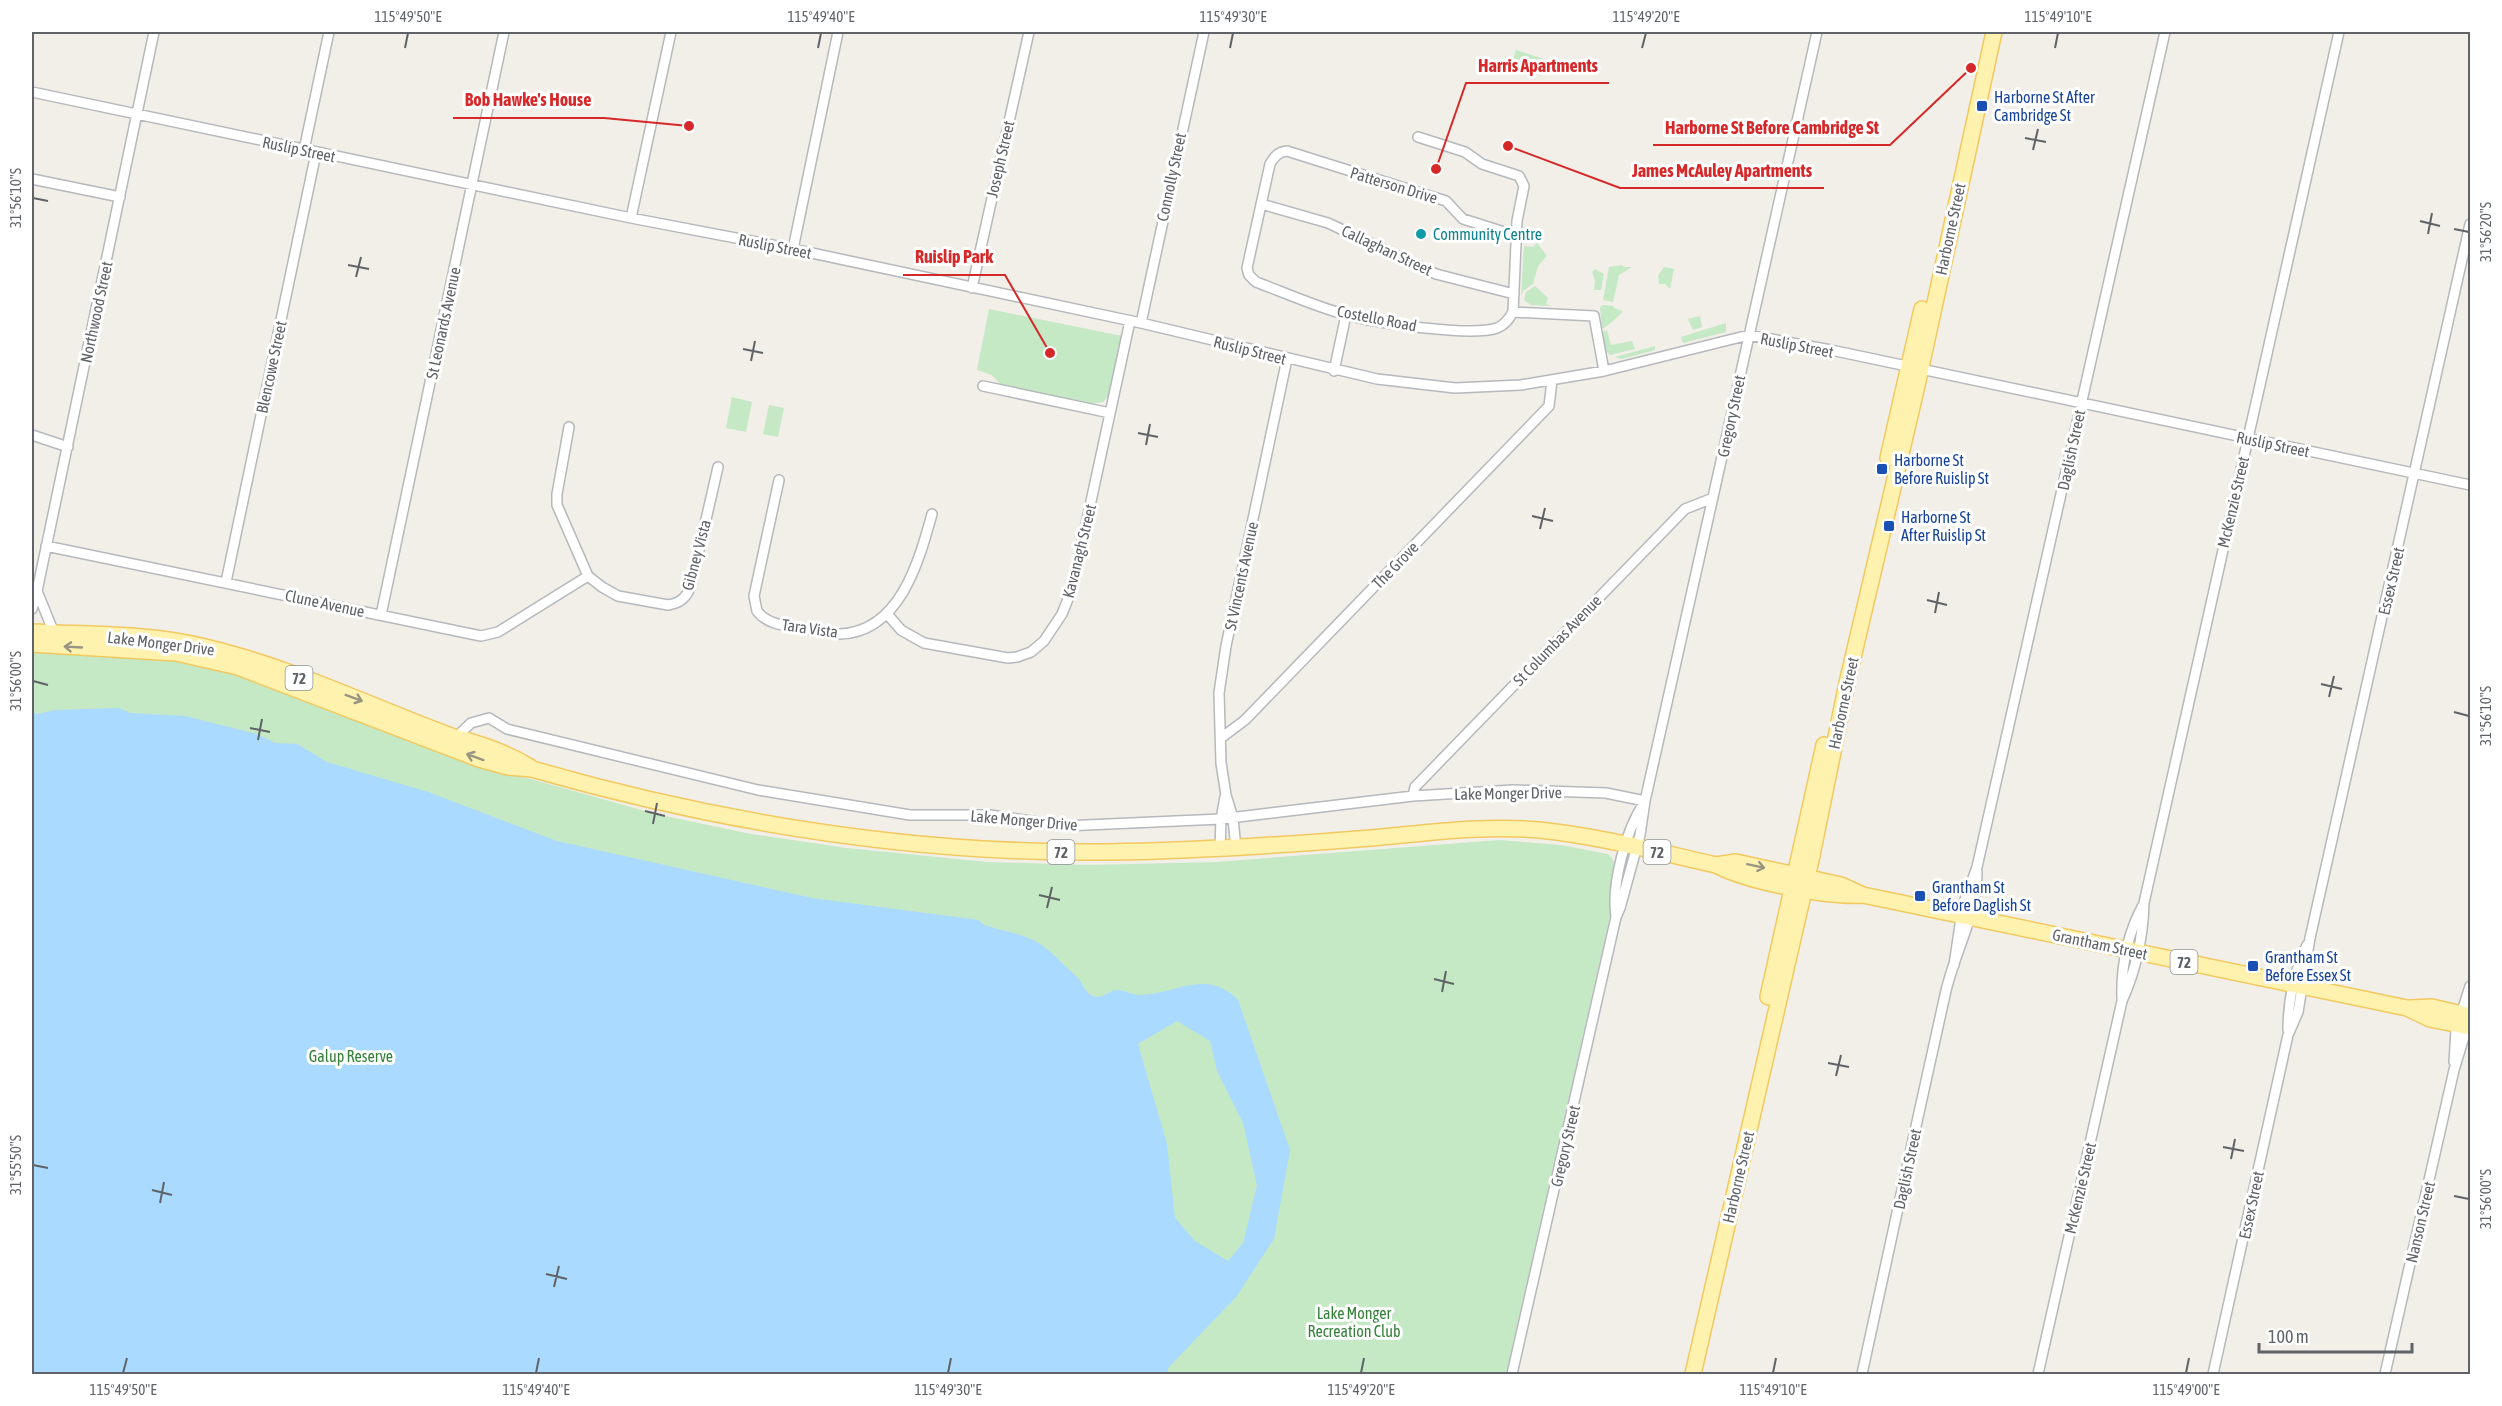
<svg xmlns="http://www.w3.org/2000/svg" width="2502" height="1406" font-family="'Asap Condensed',sans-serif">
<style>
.green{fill:#c5e8c5}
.water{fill:#aadaff;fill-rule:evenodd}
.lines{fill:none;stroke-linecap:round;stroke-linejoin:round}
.minor-casing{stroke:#b5b8bc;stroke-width:12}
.primary-casing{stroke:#f2c960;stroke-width:18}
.minor{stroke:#fff;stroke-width:9}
.primary{stroke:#fff2af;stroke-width:15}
.oneway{stroke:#979581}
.ticks{fill:none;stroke:#5f6368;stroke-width:2}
.transit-dot{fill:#1a4fb4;stroke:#fff;stroke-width:2}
.culture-dot{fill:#0f9aa8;stroke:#fff;stroke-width:2}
.labels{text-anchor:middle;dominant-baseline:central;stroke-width:6;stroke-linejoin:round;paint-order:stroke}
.shield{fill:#fff;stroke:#8f9295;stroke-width:1.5}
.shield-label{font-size:15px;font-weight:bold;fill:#5f6368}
.transit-label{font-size:16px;fill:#164399;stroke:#fff;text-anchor:start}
.street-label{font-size:16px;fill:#5f6368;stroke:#fff}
.culture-label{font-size:16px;fill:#0d838f;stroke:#fff;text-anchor:start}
.park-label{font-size:16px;fill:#348238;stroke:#fff}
.leader{fill:none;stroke:#d62828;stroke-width:2}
.callout-dot{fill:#d62828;stroke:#fff;stroke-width:2}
.callout-label{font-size:18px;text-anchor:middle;font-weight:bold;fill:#d62828;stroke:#fff;stroke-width:6;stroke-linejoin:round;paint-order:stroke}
.neatline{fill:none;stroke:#5f6368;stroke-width:2}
.ticks-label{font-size:15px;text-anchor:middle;fill:#5f6368}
</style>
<rect width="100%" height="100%" fill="#f1efe8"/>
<path class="green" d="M1516 50 1547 60 1541 76 1511 66Z
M1537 243 1547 256 1538 266 1533 284 1523 291 1521 296 1524 246 1533 247Z
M1622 265 1624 267H1632L1619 275 1613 302 1603 300 1609 267Z
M1664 267 1674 269 1670 289 1665 284H1659L1658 276Z
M1595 269 1604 274 1601 290H1594L1595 281 1592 272Z
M1535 286 1548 298 1546 304 1552 306 1531 305 1524 300 1526 292Z
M1603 305 1613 306 1614 308 1623 311C1622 314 1607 326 1604 328H1602L1600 307Z
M989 309 1122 336 1110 395 1103 402 1091 404 1002 386 992 375 977 370Z
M1700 316 1702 327 1693 330 1688 319Z
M1726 323V332L1683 343 1681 337Z
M1607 330 1611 345 1632 341 1635 349 1610 355 1604 349 1602 332Z
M1655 346V350L1622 359 1615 357Z
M732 397 752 402 746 432 726 428Z
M769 405 784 408 778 437 763 434Z
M32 650 176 659 239 674 437 748 520 776 656 814 751 834 847 848 987 862 1088 865 1216 862 1499 840 1561 845 1608 854C1624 867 1613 898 1610 916L1506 1374H32Z"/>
<path class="water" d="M118 708 131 713 185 716 257 734 275 743 297 744 327 762 428 792 557 841 812 898 979 920 982 924C1011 935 1029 931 1055 956 1062 963 1070 971 1078 978 1082 983 1084 989 1088 993 1090 995 1093 996 1096 997 1104 998 1110 990 1117 990 1125 990 1132 995 1140 995 1177 994 1206 968 1238 1000L1290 1150 1274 1239 1236 1297 1168 1368 1167 1374H32V712L37 714 56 710ZM1177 1021 1210 1041 1217 1071 1243 1123 1257 1185 1243 1243 1228 1261 1195 1241 1175 1218 1167 1144 1138 1044Z"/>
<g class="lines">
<g class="minor-casing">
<path id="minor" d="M32 92 631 218 793 249 1141 323 1377 379 1455 388 1521 385 1604 371 1749 335 1831 350 2470 485
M1418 137 1465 152 1482 164 1519 176 1524 186 1517 221 1513 312C1509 319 1505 325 1497 328 1471 337 1376 323 1347 315 1316 307 1286 293 1256 282L1249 275 1247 268 1270 164C1274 157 1278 152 1287 151L1446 201 1463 219 1517 236
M304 150 329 32
M32 179 120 197
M1261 204 1328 223 1436 274 1514 294
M631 218 671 32
M793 249 838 32
M972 288 1029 32
M1513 312 1594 316 1604 371
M1141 323 1204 32
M1334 371 1346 315
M983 386 1110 413
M569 427 557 494V505L588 576 602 587 618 596 668 605C681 603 687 597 691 585L718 467
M32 435 68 447
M779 480 754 596 757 611C768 626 790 626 808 629 818 631 829 635 840 634 900 632 919 561 932 514
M46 546 481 636 498 632 588 576
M226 582 316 153
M37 591 54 633
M32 609 37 591 154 32
M381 615 504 32
M888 615 901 630 924 643 1008 658 1017 657 1031 652 1044 641 1062 614 1072 589 1130 321
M1221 738 1245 720 1549 406 1552 381
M453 740 471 723 489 718 507 729 758 790 910 815H990L1064 826 1221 819 1413 796 1513 790 1606 793 1645 801
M1413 796 1415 787 1685 509 1713 498
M1236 849 1233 818 1226 795 1221 763 1219 693 1226 646 1287 359
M1220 850 1221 819 1225 797
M1616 917C1611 884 1626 830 1644 803
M1954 965 1963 905 1977 867 2165 32
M2122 998C2121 966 2128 933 2143 905
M2288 1030C2288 1001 2295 970 2307 945
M2454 1062 2456 1030 2470 986
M1512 1374 1616 917 1620 908 1640 835 1645 801 1817 32
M1862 1374C1889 1248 1917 1121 1945 995 1954 953 1977 916 1977 872
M2038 1374 2122 1001C2136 970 2143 937 2144 903L2339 32
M2213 1374 2288 1035 2298 1012 2310 938 2470 224
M2385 1374 2454 1070 2468 1024"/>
</g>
<g class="primary-casing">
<path id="primary" d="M1888 458 1922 309
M32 632C89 635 149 633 205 647 291 667 372 707 454 737 482 744 506 752 530 767
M32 644 176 653 238 667 479 759 508 767 532 769C720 823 911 854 1107 852 1196 851 1283 845 1371 838 1427 833 1484 825 1539 830 1599 836 1658 852 1716 865 1748 882 1826 897 1863 895
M1716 865 1736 862 1841 885 1863 895 2407 1008 2430 1019 2470 1027
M1768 997 1824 745
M2410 1008 2432 1007 2470 1016
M1693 1374 1811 860 1847 683 1916 390 1994 32"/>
</g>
<use href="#minor" class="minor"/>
<use href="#primary" class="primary"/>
</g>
<defs><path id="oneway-shaft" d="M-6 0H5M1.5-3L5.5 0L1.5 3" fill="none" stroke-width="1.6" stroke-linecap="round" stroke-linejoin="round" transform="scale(1.5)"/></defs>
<g class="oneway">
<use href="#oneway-shaft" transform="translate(73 647) rotate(-177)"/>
<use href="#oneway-shaft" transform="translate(354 698) rotate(20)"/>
<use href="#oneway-shaft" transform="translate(475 757) rotate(-160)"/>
<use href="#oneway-shaft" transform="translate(1756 866) rotate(12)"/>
</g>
<path class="ticks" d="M405 48 408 33M818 48 821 33M1230 48 1233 33M1642 48 1646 33M2055 48 2058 33M2025 138 2046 142M2033 150 2038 129M33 198 48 201M2420 221 2440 226M2454 229 2469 232M2428 234 2432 213M348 265 369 269M356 277 361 257M743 349 763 353M751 361 755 341M1138 433 1158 437M1146 445 1150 424M1532 516 1553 521M1540 529 1545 508M1927 600 1947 605M1935 613 1939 592M33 681 48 685M2321 684 2342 689M2329 697 2334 676M2454 712 2469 716M250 728 270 732M258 740 262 719M645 811 665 816M653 824 657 803M1039 895 1060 900M1047 908 1052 887M1434 979 1454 984M1442 992 1446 971M1828 1063 1849 1067M1836 1076 1841 1055M2223 1147 2244 1151M2231 1159 2235 1139M33 1165 48 1168M152 1190 172 1195M2454 1196 2469 1199M160 1203 164 1182M546 1274 567 1279M554 1287 559 1266M123 1373 127 1358M536 1373 539 1358M948 1373 951 1358M1361 1373 1364 1358M1773 1373 1776 1358M2186 1373 2189 1358"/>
<g class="transit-dot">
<rect x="1976" y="100" width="12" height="12" rx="3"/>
<rect x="1876" y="463" width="12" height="12" rx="3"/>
<rect x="1883" y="520" width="12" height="12" rx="3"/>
<rect x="1914" y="890" width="12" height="12" rx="3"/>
<rect x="2247" y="960" width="12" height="12" rx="3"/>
</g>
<circle class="culture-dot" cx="1421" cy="234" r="6"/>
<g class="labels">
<g class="shield">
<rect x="285.5" y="666" width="27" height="24" rx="4.5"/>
<rect x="1047.5" y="840" width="27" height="24" rx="4.5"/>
<rect x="1643.5" y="840" width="27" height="24" rx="4.5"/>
<rect x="2170.5" y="950" width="27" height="24" rx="4.5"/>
</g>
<g class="shield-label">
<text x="299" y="678">72</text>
<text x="1061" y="852">72</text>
<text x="1657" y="852">72</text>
<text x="2184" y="962">72</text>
</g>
<g class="transit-label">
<text x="1994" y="97">Harborne St After<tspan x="1994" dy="18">Cambridge St</tspan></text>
<text x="1894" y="460">Harborne St<tspan x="1894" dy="18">Before Ruislip St</tspan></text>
<text x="1901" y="517">Harborne St<tspan x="1901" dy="18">After Ruislip St</tspan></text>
<text x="1932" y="887">Grantham St<tspan x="1932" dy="18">Before Daglish St</tspan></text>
<text x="2265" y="957">Grantham St<tspan x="2265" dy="18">Before Essex St</tspan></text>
</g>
<g class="street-label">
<text transform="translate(299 149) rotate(12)">Ruslip Street</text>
<text transform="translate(1000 159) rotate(-77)">Joseph Street</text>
<text transform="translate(1171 177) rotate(-78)">Connolly Street</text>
<text transform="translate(1394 185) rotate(17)">Patterson Drive</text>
<text transform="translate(1950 229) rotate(-78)">Harborne Street</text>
<text transform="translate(775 246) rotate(11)">Ruslip Street</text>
<text transform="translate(1387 250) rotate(25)">Callaghan Street</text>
<text transform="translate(96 312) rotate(-78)">Northwood Street</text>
<text transform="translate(1377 318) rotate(11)">Costello Road</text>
<text transform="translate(443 323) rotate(-78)">St Leonards Avenue</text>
<text transform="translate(1797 345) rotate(11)">Ruslip Street</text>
<text transform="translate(1250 350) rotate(14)">Ruslip Street</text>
<text transform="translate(271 367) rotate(-78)">Blencowe Street</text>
<text transform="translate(1731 416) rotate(-78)">Gregory Street</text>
<text transform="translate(2273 444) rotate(12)">Ruslip Street</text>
<text transform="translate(2071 450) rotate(-78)">Daglish Street</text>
<text transform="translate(2233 502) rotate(-77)">McKenzie Street</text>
<text transform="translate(1079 551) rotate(-76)">Kavanagh Street</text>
<text transform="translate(696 555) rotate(-75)">Gibney Vista</text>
<text transform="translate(1395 565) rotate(-46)">The Grove</text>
<text transform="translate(1241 576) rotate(-78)">St Vincents Avenue</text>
<text transform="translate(2391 581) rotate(-77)">Essex Street</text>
<text transform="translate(325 603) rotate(12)">Clune Avenue</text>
<text transform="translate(810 628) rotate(8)">Tara Vista</text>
<text transform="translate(1557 640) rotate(-46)">St Columbas Avenue</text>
<text transform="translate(161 643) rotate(7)">Lake Monger Drive</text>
<text transform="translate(1843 703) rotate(-78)">Harborne Street</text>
<text transform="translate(1508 793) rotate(-1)">Lake Monger Drive</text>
<text transform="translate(1024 820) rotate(5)">Lake Monger Drive</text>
<text transform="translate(2100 944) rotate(12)">Grantham Street</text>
<text transform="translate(1565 1146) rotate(-77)">Gregory Street</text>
<text transform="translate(1907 1169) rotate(-78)">Daglish Street</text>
<text transform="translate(1738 1177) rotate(-77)">Harborne Street</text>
<text transform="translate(2080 1188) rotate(-77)">McKenzie Street</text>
<text transform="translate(2251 1205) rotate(-78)">Essex Street</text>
<text transform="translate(2420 1222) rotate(-77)">Nanson Street</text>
</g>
<g class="culture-label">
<text x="1433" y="234">Community Centre</text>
</g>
<g class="park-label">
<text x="351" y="1056">Galup Reserve</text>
<text x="1354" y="1313">Lake Monger<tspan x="1354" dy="18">Recreation Club</tspan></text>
</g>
</g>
<path class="leader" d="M1436 169L1466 83H1609M689 126L604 118H453M1971 68L1890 145H1653M1508 146L1620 188H1824M1050 353L1005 275H903"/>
<g class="callout-dot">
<circle cx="1436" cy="169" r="6"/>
<circle cx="689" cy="126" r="6"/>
<circle cx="1971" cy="68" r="6"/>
<circle cx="1508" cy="146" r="6"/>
<circle cx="1050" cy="353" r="6"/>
</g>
<g class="callout-label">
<text x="1538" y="72">Harris Apartments</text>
<text x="528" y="106">Bob Hawke's House</text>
<text x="1772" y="134">Harborne St Before Cambridge St</text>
<text x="1722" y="177">James McAuley Apartments</text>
<text x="954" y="263">Ruislip Park</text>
</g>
<rect width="2502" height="1406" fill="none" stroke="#ffffff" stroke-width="66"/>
<path d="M2259 1343v9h153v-9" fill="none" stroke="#5f6368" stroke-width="3"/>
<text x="2268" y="1343" font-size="18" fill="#5f6368" stroke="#ffffff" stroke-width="4.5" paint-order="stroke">100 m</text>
<rect x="33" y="33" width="2436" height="1340" class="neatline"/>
<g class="ticks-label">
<text x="408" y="22">115°49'50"E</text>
<text x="821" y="22">115°49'40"E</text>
<text x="1233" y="22">115°49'30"E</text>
<text x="1646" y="22">115°49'20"E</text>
<text x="2058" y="22">115°49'10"E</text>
<text transform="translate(16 198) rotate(-90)" y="5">31°56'10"S</text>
<text transform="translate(2486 232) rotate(-90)" y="5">31°56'20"S</text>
<text transform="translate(16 681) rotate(-90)" y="5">31°56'00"S</text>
<text transform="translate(2486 716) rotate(-90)" y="5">31°56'10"S</text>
<text transform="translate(16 1165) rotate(-90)" y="5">31°55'50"S</text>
<text transform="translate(2486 1199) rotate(-90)" y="5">31°56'00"S</text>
<text x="123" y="1395">115°49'50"E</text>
<text x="536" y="1395">115°49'40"E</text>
<text x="948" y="1395">115°49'30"E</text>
<text x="1361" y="1395">115°49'20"E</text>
<text x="1773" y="1395">115°49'10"E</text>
<text x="2186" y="1395">115°49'00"E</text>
</g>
</svg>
